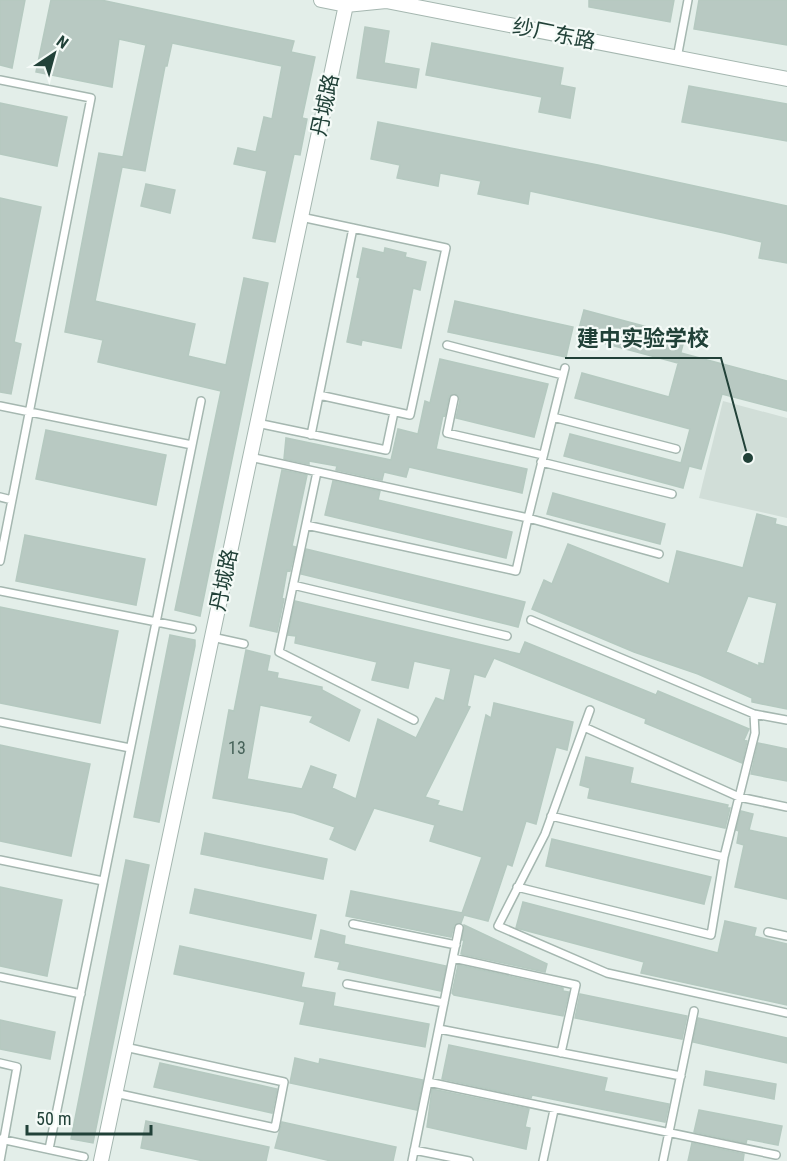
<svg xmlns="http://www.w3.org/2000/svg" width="787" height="1161" font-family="'Roboto Condensed','Noto Sans SC',sans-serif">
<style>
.built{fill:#d1ded8}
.building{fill:#b8c9c2;stroke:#b5c9c0;stroke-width:1.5;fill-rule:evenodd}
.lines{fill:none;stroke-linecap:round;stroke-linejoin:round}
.service-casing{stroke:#a5b7b0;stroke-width:10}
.minor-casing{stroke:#a5b7b0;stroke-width:16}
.service{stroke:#fff;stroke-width:7}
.minor{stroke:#fff;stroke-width:14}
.labels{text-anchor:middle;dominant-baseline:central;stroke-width:4.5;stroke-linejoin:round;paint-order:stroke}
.number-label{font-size:18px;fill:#47635a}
.street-label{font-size:21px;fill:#214138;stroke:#f4faf7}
.leader{fill:none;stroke:#214138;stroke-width:2}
.callout-dot{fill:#214138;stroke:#f4faf7;stroke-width:2}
.callout-label{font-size:22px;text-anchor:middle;font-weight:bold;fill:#214138;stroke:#f4faf7;stroke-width:4.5;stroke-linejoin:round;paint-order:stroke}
</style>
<rect width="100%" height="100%" fill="#e3eee9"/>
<path class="built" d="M723 401 787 418V518L699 498Z"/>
<path class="building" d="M0 0H25L12 68 0 65Z
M51 0H101L294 41 291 52 315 57 302 118 307 119 300 155 294 154 275 242 253 238 267 171 234 164 238 148 256 152 264 117 272 119 282 66 172 43 167 66H165L145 171 122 167 95 301 195 324 188 356 226 365 244 278 268 283 200 616 175 610 221 391 98 362 103 340 65 332 99 153 123 157 146 45 119 39 112 87 36 72Z
M589 0H674L670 22 589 7Z
M699 0H787V45L694 29Z
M365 27 389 31 384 63 419 69 416 88 357 78Z
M432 43 563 68 560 85 575 88 570 118 539 112 542 97 426 75Z
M689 86 787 104V141L682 122Z
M0 103 67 117 57 166 0 154Z
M378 122 598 165 787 206V263L759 258 762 242 724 233 530 191 528 204 478 194 481 181 440 173 438 186 397 178 400 165 371 159Z
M146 184 175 190 170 213 141 206Z
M0 198 41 207 14 342 21 344 11 394 0 392Z
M363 248 384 253 385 248 406 253 405 257 426 262 420 290 413 288 401 348 362 340 361 345 347 342 360 278 357 277Z
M455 301 573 327 566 357 448 332Z
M584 310 685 337 678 363 577 336Z
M681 353 787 381V411L722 394 701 469 689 466 683 488 564 456 570 434 681 463 690 429 575 398 582 373 669 397Z
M440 359 548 384 534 437 456 418 460 400 456 394 449 396 445 416 443 415 436 449 527 469 522 493 409 467 406 477 384 472 382 480 336 470 337 466 309 461V464L284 459 286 438 391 460 398 429 418 434 425 401 430 403Z
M46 430 166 455 156 505 36 479Z
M282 470 307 475 292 546 296 547 290 571 287 570 282 598 284 599 277 632 250 626Z
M333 481 380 491 378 500 512 532 506 558 325 515Z
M553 493 665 524 660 544 547 514Z
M757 514 776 519 775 524 787 527V709L752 702V698L698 674 634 652 532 609 544 580 552 584 568 544 669 584 677 551 743 568ZM748 596 777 603 764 664 759 663V666L726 652Z
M25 535 145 559 136 605 16 581Z
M306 549 525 602 518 627 301 574Z
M295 601 520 654 525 642 656 695 658 691 749 729 744 740 747 741 742 763 645 723 646 719 494 658 485 677 474 674 467 706 470 707 425 797 439 801 437 805 463 812 486 715 491 718 494 703 573 722 567 750 556 747 536 824 526 821 512 866 507 864 488 921 464 915 461 923 454 925 451 937 346 916 351 891 462 913 482 857 430 841 435 825 374 808 355 850 330 839 335 827 294 813 213 798 229 710 234 711 246 650 270 656 267 671 278 673 277 678 322 687V690L360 710 349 741 310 722 313 716 260 705 247 779 302 789 311 766 336 775 332 788 356 799 378 719 416 738 436 698 444 701 451 669 414 661 408 688 372 680 377 662 295 643 296 636 288 635Z
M0 607 118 631 100 723 0 703Z
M170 635 195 640V646L159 822 134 817Z
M758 743 787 749V781L751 774Z
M0 745 90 764 71 856 0 841Z
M586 757 633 768 630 783 728 805 727 808H730L725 828 588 798 590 788 580 785Z
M741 811 753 814 749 830 787 838V899L735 887 744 845 737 843 739 831 736 830Z
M205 833 327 859 323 879 201 854Z
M552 839 711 877 704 904 546 866Z
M126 860 149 865 93 1143 71 1139Z
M0 887 62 900 47 976 0 966Z
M195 889 316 915 311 939 190 913Z
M523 902 718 953 725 921 756 928 754 936 787 944V1005L641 973 644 962 520 929 516 928Z
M464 925 547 964 545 972 461 954 464 940H462Z
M321 930 345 936 344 944 446 966 441 991 338 969 340 962 315 957Z
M180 946 304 973 301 987 335 993 333 1006 429 1024 425 1047 300 1024 305 1002 174 974Z
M458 965 563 988V991L569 992 563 1016 454 995 452 993Z
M580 994 687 1016 682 1039 575 1018Z
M698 1018 787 1038V1063L693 1042Z
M0 1020 55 1032 50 1059 0 1049Z
M449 1045 607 1078 604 1091 669 1104 665 1122 532 1095 531 1098 442 1079Z
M295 1058 319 1064 320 1059 423 1080 417 1110 290 1083Z
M160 1063 277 1089 272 1113 154 1087Z
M706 1071 776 1084 774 1099 704 1085Z
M432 1089 529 1109 525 1127 530 1128 526 1149 427 1127Z
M699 1110 782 1126 778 1145 747 1139 746 1143 694 1132Z
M146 1121 269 1147 266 1161H204L141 1148Z
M282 1122 396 1147 393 1161H331L275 1148Z
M692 1143 744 1154 743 1161H688Z"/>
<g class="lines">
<g class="service-casing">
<path id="service" d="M677 58 688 0
M0 80 91 98 0 561
M301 217 446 248 410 415 319 395
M447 345 563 375
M454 399 447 433 543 455
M0 406 192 445
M553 417 676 449
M257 423 386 450 394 412
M311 435 353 228
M250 457 528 518 565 368
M541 462 672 494
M317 472 279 652 414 720
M0 497 12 500
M306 525 516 571 528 518 659 554
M293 585 507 636
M0 591 192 629
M531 620 754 714 787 720
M212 637 244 644
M590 710 545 834 498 926 607 973 787 1013
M0 722 130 748
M584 727 739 797 787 807
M551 816 724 857
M0 860 103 881
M517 887 711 935 724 857 755 733 754 714
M353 924 456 945
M768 932 787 936
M453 958 576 985 561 1053
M0 977 81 994
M347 984 444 1003
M439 1029 681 1076
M0 1063 17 1067 0 1161
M428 1082 776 1155
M115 1093 275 1128 284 1082 125 1047
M0 1139 84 1157
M49 1149 201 401
M414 1150 469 1161
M412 1161 459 928
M543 1161 554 1110
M663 1161 694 1011"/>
</g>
<g class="minor-casing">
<path id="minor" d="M321 0 346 5 386 1 787 79
M101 1161 347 0"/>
</g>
<use href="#service" class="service"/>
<use href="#minor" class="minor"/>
</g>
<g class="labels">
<g class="number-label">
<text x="237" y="747">13</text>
</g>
<g class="street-label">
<text transform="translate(554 34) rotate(11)">纱厂东路</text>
<text transform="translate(325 105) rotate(-78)">丹城路</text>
<text transform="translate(224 580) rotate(-78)">丹城路</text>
</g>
</g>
<path class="leader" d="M748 458L721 358H565"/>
<circle class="callout-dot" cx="748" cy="458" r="6"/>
<g class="callout-label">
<text x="643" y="346">建中实验学校</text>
</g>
<g transform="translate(54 54) rotate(36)" stroke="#f4faf7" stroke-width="4.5" paint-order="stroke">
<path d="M0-4.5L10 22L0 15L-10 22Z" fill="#214138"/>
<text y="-9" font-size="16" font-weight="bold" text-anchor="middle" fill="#214138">N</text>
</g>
<path d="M27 1125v9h124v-9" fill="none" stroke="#214138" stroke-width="3"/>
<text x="36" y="1125" font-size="18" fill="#214138" stroke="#f4faf7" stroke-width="4.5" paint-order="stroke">50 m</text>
</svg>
